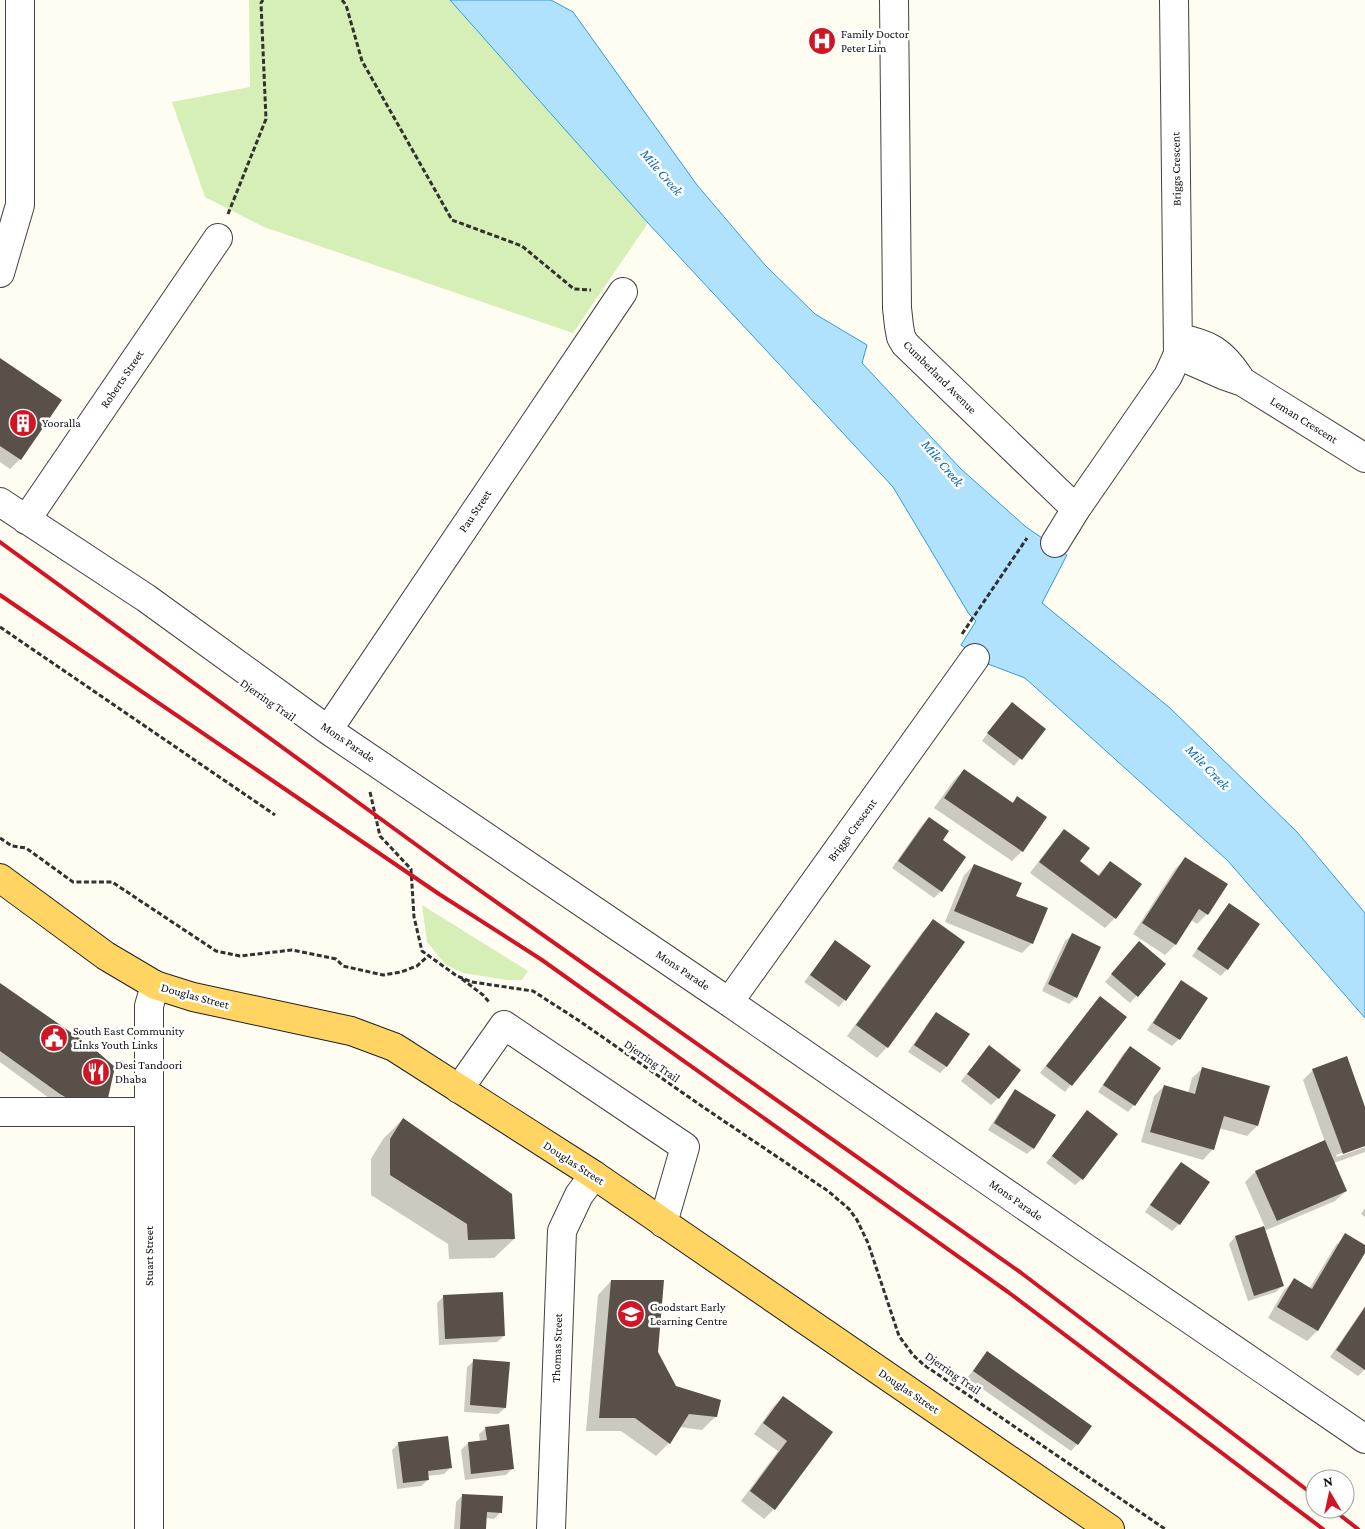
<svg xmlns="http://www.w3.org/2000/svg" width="1365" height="1529" font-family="'Crimson Pro',serif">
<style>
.green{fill:#d5efb6}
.water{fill:#b0e2fd;stroke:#2e9cdc}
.shadow{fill:#0003}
.building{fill:#59504a}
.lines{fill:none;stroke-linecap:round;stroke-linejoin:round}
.minor-casing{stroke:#424242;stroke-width:30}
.major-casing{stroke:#202020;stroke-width:30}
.path{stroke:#313131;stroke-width:3;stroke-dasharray:5 2.5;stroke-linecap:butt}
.minor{stroke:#fff;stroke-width:28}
.major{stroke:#ffd462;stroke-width:28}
.rail{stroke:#d01625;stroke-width:4}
.labels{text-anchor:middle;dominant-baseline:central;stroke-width:5;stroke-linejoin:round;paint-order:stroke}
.poi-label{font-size:12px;fill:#0f0f0f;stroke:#fff;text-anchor:start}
.street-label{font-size:12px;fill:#0f0f0f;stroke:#fff}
.water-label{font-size:14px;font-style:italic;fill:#096cb1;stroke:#fff}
</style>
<rect width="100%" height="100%" fill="#fffcf2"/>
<path class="green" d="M249 0H450L648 223 573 333 264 227 205 197 172 102 250 87Z
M422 905 528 971 522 980H507L463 973 445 964 427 942Z"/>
<path class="water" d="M450 0H551L573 12 697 185 765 265 815 314 867 345 862 363 961 469 1026 527 1067 555 1042 603 1170 708 1297 832 1365 913V1018L1227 860 1025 678 988 664 961 645 976 621 969 614 893 487 648 223Z"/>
<path class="shadow" d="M0 360 20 459 10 469 0 462Z
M1005 710 1044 729 1014 766 982 741Z
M964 770 1012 803 1017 798 1022 851 1012 861 934 808 954 780Z
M929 818 941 841 965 857 941 891 934 898 892 868 922 825Z
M1064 831 1078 862 1097 876 1110 862 1115 918 1105 928 1030 873 1054 841Z
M1185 859 1207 914 1197 924 1191 920 1175 945 1165 955 1133 934 1175 869Z
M974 865 1015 896 1032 943 1022 953 945 922 964 875Z
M1229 904 1227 969 1221 976 1192 956 1223 911Z
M934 921 963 943 887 1047 877 1058 847 1036 923 931Z
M1072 935 1076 997 1069 1004 1042 991 1065 941Z
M835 942 870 967 839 1007 804 982Z
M1133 949 1165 964 1130 1003 1105 982Z
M1181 982 1179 1039 1172 1046 1147 1030 1175 989Z
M0 985 107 1097 100 1104 53 1101 0 1062Z
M1100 998 1125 1017 1065 1092 1040 1073Z
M936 1014 947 1066 940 1073 908 1052 930 1020Z
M1130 1048 1134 1105 1128 1112 1098 1092 1123 1054Z
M983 1054 998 1098 991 1105 961 1081Z
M1203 1068 1268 1087 1257 1126 1247 1136 1219 1128 1213 1149 1203 1160 1141 1142 1154 1096 1164 1086 1188 1093 1192 1078Z
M1313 1070 1365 1110V1145L1336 1155 1337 1157 1365 1147V1152L1334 1163 1346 1191 1335 1201 1264 1231 1282 1286 1276 1292 1248 1301 1229 1244 1235 1237 1265 1227 1245 1182 1255 1172 1325 1142 1303 1080Z
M1016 1091 1033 1148 1027 1154 988 1130 1009 1098Z
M1087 1112 1082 1179 1075 1185 1046 1163Z
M403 1119 514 1239 494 1258 449 1259 448 1244 371 1195V1159L383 1139Z
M1181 1163 1208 1182 1179 1224 1172 1231 1145 1212 1174 1170Z
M1365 1208V1217L1361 1214Z
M1346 1235 1365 1246V1251L1317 1331 1307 1341 1268 1318 1284 1290 1295 1280 1309 1289 1336 1245Z
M611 1281 656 1353 675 1387 716 1416 702 1430 679 1427 669 1443 656 1456 621 1431H586L598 1295Z
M444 1296 504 1336 497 1342 439 1345 437 1303Z
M1365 1306V1369L1358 1376 1330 1357Z
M987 1353 1077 1444 1071 1451 967 1378Z
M474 1361 505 1408 498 1414 464 1412 467 1367Z
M783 1397 831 1433 774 1509 764 1519 741 1501 778 1451 754 1434 773 1407Z
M486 1428 512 1469 506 1475 465 1480 461 1450 468 1443 480 1442 479 1434Z
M399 1443 451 1467 444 1474 427 1476 428 1480 421 1486 397 1489 392 1450Z
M463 1495 501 1512 494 1519 486 1518 485 1529H454L456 1502Z"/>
<path class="building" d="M0 358 62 400 21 460 0 446Z
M1012 702 1046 729 1022 760 987 733Z
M964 769 1013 803 1017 796 1047 817 1023 852 944 798Z
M929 817 949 831 943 840 966 857 942 892 898 861Z
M1064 829 1090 848 1080 861 1099 876 1110 861 1142 884 1116 919 1039 862Z
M1185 857 1228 884 1208 915 1199 909 1176 945 1142 923Z
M974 864 1022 883 1016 896 1048 908 1033 944 954 911Z
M1229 903 1260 924 1228 970 1197 949Z
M933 919 965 942 888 1048 856 1025Z
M1072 933 1101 947 1077 998 1048 984Z
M835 940 871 966 846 1001 810 975Z
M1139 941 1166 964 1138 997 1111 974Z
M1181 980 1208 998 1180 1040 1153 1023Z
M0 983 92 1047 115 1067 108 1098H67L60 1094 0 1051Z
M1100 996 1127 1017 1072 1086 1046 1066Z
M936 1012 970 1034 947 1067 914 1045Z
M989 1045 1021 1070 999 1099 967 1074Z
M1130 1046 1161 1068 1135 1106 1103 1085Z
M1347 1056 1365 1107V1146L1343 1154 1312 1069Z
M1202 1067 1270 1086 1258 1126 1224 1116 1214 1150 1150 1132 1164 1085 1195 1094Z
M1015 1089 1056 1115 1034 1149 994 1123Z
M1087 1110 1118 1134 1083 1180 1052 1156Z
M403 1118 512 1194 515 1239 468 1240 467 1224 390 1175V1139Z
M1325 1140 1347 1191 1277 1221 1255 1171Z
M1181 1162 1210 1182 1180 1225 1150 1205Z
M1264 1226 1284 1286 1254 1296 1235 1236Z
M1345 1233 1365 1245V1253L1318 1331 1277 1307 1294 1278 1312 1289Z
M611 1280H664L658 1352 676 1386 721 1400 717 1417 689 1414 670 1444 635 1418H599Z
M503 1292 505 1336 445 1339 443 1295Z
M1365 1307V1370L1336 1350Z
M987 1351 1092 1426 1078 1445 973 1371Z
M473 1359 510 1362 506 1408 470 1405Z
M783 1396 833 1432 775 1510 750 1491 787 1441 763 1423Z
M509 1424 514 1469 471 1474 468 1442 487 1440 485 1427Z
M448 1436 452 1468 428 1471 429 1480 403 1483 398 1442Z
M462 1494 503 1496 502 1513 487 1512 486 1529H460Z"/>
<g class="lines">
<g class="minor-casing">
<path id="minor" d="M894 0 897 308 899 326 901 337 905 344 1076 509 1168 376 1178 354 1174 0
M0 273 20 205V0
M1179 338C1209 344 1222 351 1239 377
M1178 355 1223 375 1243 382 1365 458
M0 502 146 598 328 730 729 1002 1087 1249 1365 1439
M26 520 218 238
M1055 543 1076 509
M328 730 623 292
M729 1002 975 658
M459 1089 504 1025 685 1147 663 1223
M0 1112H149
M149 1529V1006L155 985
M551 1529 562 1231 579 1195 594 1175"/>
</g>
<g class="major-casing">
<path id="major" d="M0 878 106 956 155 985 193 997 351 1031 394 1047 594 1175 1110 1529"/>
</g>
<path class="path" d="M342 0 346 5 362 61 452 220 522 246 574 289 591 290
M228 214 266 119 261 3 263 0
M0 627 275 815
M962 634 1027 538
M370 792 380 836 411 869 414 917 422 951 457 976 472 982 533 991 578 1020 706 1109 828 1191 849 1209 857 1220 868 1243 899 1336 913 1355 924 1365 1165 1529
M0 838 12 846 26 848 73 882H112L216 951 240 956 292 950 336 959 343 966 383 975 401 972 417 966 429 955
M462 979 483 995 489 1002"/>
<use href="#minor" class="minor"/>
<use href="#major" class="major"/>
<path class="rail" d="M0 542 451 870 1020 1272 1315 1496
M0 595 439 894 542 960 1008 1292 1323 1529
M1332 1509 1358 1529"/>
</g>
<defs>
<g id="hospital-disc" transform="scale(1.4375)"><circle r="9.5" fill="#d01625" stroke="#fff"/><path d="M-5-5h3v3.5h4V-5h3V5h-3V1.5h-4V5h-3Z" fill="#fff"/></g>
<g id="building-disc" transform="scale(1.4375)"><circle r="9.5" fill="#d01625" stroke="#fff"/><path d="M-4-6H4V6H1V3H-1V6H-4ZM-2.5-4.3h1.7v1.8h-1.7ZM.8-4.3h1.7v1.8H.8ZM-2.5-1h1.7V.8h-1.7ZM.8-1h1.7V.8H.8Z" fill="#fff"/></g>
<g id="civic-disc" transform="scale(1.4375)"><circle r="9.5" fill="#d01625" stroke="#fff"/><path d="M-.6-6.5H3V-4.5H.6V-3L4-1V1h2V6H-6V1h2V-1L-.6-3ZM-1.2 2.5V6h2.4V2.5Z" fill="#fff"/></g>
<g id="restaurant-disc" transform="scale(1.4375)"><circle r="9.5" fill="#d01625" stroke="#fff"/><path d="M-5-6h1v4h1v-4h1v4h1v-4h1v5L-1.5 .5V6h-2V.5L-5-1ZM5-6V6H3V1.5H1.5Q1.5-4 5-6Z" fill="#fff"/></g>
<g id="school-disc" transform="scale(1.4375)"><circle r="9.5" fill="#d01625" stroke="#fff"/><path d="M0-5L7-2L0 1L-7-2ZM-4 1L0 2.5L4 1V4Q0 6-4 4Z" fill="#fff"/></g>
</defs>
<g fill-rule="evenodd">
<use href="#hospital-disc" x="822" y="41"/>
<use href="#building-disc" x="23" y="423"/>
<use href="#civic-disc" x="54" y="1038"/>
<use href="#restaurant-disc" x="96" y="1072"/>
<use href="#school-disc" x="631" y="1314"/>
</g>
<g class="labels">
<g class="poi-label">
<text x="841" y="34">Family Doctor<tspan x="841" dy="14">Peter Lim</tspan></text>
<text x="42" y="423">Yooralla</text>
<text x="73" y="1031">South East Community<tspan x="73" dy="14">Links Youth Links</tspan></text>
<text x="115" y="1065">Desi Tandoori<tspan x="115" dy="14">Dhaba</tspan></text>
<text x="650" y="1307">Goodstart Early<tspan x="650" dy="14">Learning Centre</tspan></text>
</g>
<g class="street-label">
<text transform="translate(1176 169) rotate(-91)">Briggs Crescent</text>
<text transform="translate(940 377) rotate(45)">Cumberland Avenue</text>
<text transform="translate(122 379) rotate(-56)">Roberts Street</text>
<text transform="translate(1304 420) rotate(32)">Leman Crescent</text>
<text transform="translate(475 511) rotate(-56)">Pau Street</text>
<text transform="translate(268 700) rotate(35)">Djerring Trail</text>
<text transform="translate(348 742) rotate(34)">Mons Parade</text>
<text transform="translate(852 830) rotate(-54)">Briggs Crescent</text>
<text transform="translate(683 970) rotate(34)">Mons Parade</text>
<text transform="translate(195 996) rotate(15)">Douglas Street</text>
<text transform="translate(652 1061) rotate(35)">Djerring Trail</text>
<text transform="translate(574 1163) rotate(33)">Douglas Street</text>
<text transform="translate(1016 1200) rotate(35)">Mons Parade</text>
<text transform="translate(149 1256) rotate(-90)">Stuart Street</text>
<text transform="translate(557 1348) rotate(-88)">Thomas Street</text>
<text transform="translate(953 1373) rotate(35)">Djerring Trail</text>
<text transform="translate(909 1391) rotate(34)">Douglas Street</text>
</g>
<g class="water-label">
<text transform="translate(662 172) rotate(49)">Mile Creek</text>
<text transform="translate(943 463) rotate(50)">Mile Creek</text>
<text transform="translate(1208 767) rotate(46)">Mile Creek</text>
</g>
</g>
<g transform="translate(1330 1494) rotate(351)"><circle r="24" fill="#ffffff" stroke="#9f9f9f"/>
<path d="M0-4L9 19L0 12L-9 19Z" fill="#d01625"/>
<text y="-8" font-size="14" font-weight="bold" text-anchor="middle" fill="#0f0f0f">N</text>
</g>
</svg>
